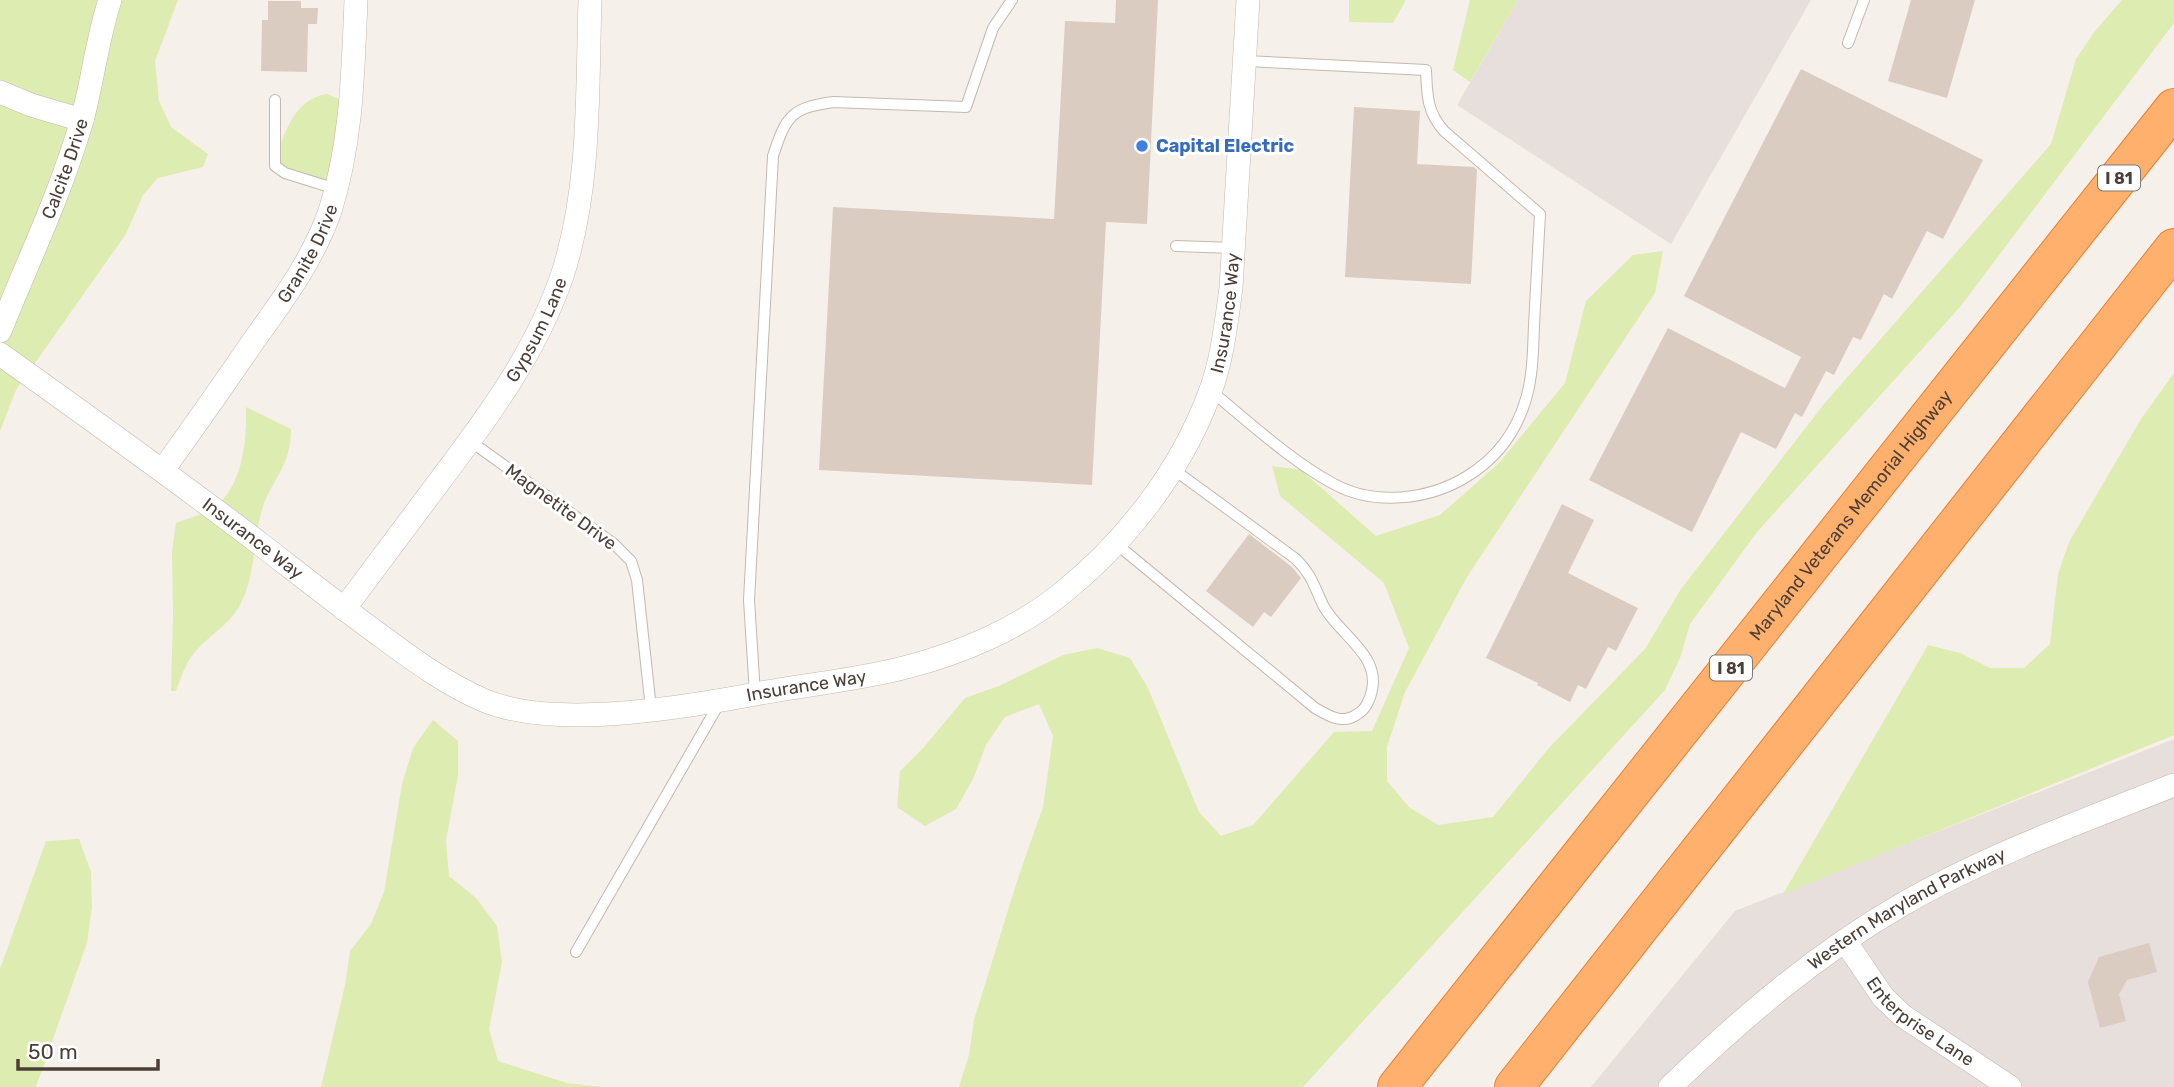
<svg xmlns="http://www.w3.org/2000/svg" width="2174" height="1087" font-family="Rubik,sans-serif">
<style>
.industrial{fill:#e6dfdb}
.green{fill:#ddecb1}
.building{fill:#dbccc2}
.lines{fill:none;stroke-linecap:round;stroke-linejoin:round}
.lane-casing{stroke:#c5b8af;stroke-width:12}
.street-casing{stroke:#c5b8af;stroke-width:24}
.highway-casing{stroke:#e78033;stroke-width:40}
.lane{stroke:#fff;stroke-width:10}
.street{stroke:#fff;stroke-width:23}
.highway{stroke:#ffb06c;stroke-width:38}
.shop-dot{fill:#3f7fe0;stroke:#fff;stroke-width:2.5}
.labels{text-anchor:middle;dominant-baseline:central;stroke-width:6;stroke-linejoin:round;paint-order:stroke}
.shield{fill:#fff;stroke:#817973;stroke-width:2}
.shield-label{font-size:16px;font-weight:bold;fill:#4b3f37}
.shop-label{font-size:18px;font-weight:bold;fill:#366cbe;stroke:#fff;text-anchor:start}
.street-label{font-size:18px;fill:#4b3f37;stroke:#fff}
</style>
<rect width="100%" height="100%" fill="#f6f0ea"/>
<path class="industrial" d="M1518 0H1811L1671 244 1457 105Z
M2174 739V1087H1591L1735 911Z"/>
<path class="green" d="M0 0H178L155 61 159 101 171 127 208 154 203 167 158 178 143 195 126 234 16 390 0 431Z
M1349 0H1406L1393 23 1349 22Z
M1470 0H1518L1470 82 1453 70Z
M2122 0H2174V23L1960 307 1757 532 1690 624 1680 658 1665 690 1303 1087H959L969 1055 974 1020 1018 878 1043 807 1053 736 1039 704 1005 717 986 745 973 779 956 809 925 826 897 807 900 771 924 747 965 698 999 686 1063 655 1097 648 1130 658 1148 688 1199 812 1221 836 1253 825 1334 732 1372 731 1409 648 1384 583 1280 496 1272 466 1301 470 1376 536 1440 515 1499 463 1565 383 1586 301 1633 255 1663 251 1655 293 1467 577 1405 692 1387 747V781L1409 807 1438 825 1493 817 1548 749 1645 649 1681 589 1824 404 2051 144 2076 59 2095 31Z
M327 94 339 99 344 110 326 191 274 163C284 135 293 99 327 94Z
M2174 373V735L1783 894 1928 645 1960 653 1990 668H2024L2050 644 2058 574 2069 542 2141 419Z
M246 407 291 429C291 469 270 480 261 513 253 544 255 579 239 607 228 626 208 636 194 653 185 664 181 678 176 691H171L173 612 172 551 176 523C190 518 205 514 217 505 243 484 247 438 246 407Z
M433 720 458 741V775L446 841 449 876 476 898 497 926 502 962 489 1029 498 1061 567 1083 602 1087H321L345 985 350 951 371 924 384 892 402 784 413 748Z
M79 839 91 872 92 907 87 943 36 1087H0V969L46 841Z"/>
<path class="building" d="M1116 0H1158L1147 224 1106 222 1092 485 819 470 833 207 1054 219 1065 21 1115 23Z
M1911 0H1975L1947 98 1888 81Z
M268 1H301V8H318L317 24H308L307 72 261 71 262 20H268Z
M1801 69 1983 160 1943 239 1927 231 1892 299 1884 294 1861 340 1853 337 1834 375 1826 371 1802 417 1795 413 1776 449 1741 432 1692 532 1589 480 1668 328 1785 388 1801 357 1684 296Z
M1354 107 1420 111 1417 164 1474 167 1477 170 1471 284 1345 277Z
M1562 504 1594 520 1568 573 1638 608 1616 651 1608 647 1586 689 1578 685 1570 702 1537 685 1538 683 1486 658Z
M1249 534 1292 567 1301 578 1271 617 1264 612 1253 627 1206 591Z
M2149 943 2157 972 2127 980 2119 994 2126 1021 2100 1028 2088 982 2099 957Z"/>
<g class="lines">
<g class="lane-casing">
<path id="lane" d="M1848 43 1864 0
M275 100V166L285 173 336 189
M1176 246 1234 248
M1211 391C1248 421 1292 462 1334 484 1374 506 1428 500 1466 477 1496 459 1516 433 1526 399 1533 375 1533 350 1534 325 1536 288 1538 251 1540 214L1444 131C1427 112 1427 95 1426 70L1245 61
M470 441 614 544 631 561 637 580 651 709
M1114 542 1315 708C1330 717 1344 725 1359 713 1367 708 1370 699 1372 690 1380 654 1338 634 1323 605 1314 586 1312 575 1296 559L1173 469
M755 694 749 600 773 156C786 116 791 108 833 102L966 107 993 28 1012 0
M576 952 720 702"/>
</g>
<g class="street-casing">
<g id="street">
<path d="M0 92 31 105 82 120"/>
<path id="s1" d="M0 331C28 261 61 193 82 120 93 80 97 39 110 0"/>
<path id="s2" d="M0 354C87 416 174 478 259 543 298 573 337 604 377 633 411 658 444 683 483 700 551 729 673 709 745 696 799 685 854 681 907 667 961 653 1018 629 1061 594 1126 542 1180 472 1209 395 1222 362 1226 324 1231 288L1248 0"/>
<path id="s3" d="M163 470C193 428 223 386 252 343 282 301 313 260 330 211 352 142 353 71 356 0"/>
<path id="s4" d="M344 609C376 566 408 524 439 482 488 417 537 351 563 273 591 185 587 91 590 0"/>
<path id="s5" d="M1845 941 1883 997 1903 1016 2010 1087"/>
<path id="s6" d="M1670 1087C1742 1018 1816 954 1903 904 1988 855 2083 821 2174 785"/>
</g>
</g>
<g class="highway-casing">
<g id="highway">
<path id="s7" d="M1397 1087 2174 108"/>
<path d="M1514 1087 2174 248"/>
</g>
</g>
<use href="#lane" class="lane"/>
<use href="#street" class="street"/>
<use href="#highway" class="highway"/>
</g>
<circle class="shop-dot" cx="1142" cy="146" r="7"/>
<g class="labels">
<g class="shield">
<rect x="2098" y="165.5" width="42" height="25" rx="5"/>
<rect x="1710" y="655.5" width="42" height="25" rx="5"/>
</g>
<g class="shield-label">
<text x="2119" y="178">I 81</text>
<text x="1731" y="668">I 81</text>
</g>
<g class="shop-label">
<text x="1156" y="146">Capital Electric</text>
</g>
<g class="street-label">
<text stroke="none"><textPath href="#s1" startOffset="175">Calcite Drive</textPath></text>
<text stroke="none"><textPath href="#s3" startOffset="261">Granite Drive</textPath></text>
<text stroke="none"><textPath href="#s2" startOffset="1531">Insurance Way</textPath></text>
<text stroke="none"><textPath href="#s4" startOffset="340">Gypsum Lane</textPath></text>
<text transform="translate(561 507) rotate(36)">Magnetite Drive</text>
<text stroke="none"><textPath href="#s7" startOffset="730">Maryland Veterans Memorial Highway</textPath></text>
<text stroke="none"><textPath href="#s2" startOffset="313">Insurance Way</textPath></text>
<text stroke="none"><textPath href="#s2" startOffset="922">Insurance Way</textPath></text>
<text stroke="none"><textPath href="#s6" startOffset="298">Western Maryland Parkway</textPath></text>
<text stroke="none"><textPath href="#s5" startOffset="112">Enterprise Lane</textPath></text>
</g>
</g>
<path d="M18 1059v10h140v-10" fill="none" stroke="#4b3f37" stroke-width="3.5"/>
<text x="28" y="1059" font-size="21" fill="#4b3f37" stroke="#ffffff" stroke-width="5" paint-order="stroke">50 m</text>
</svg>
